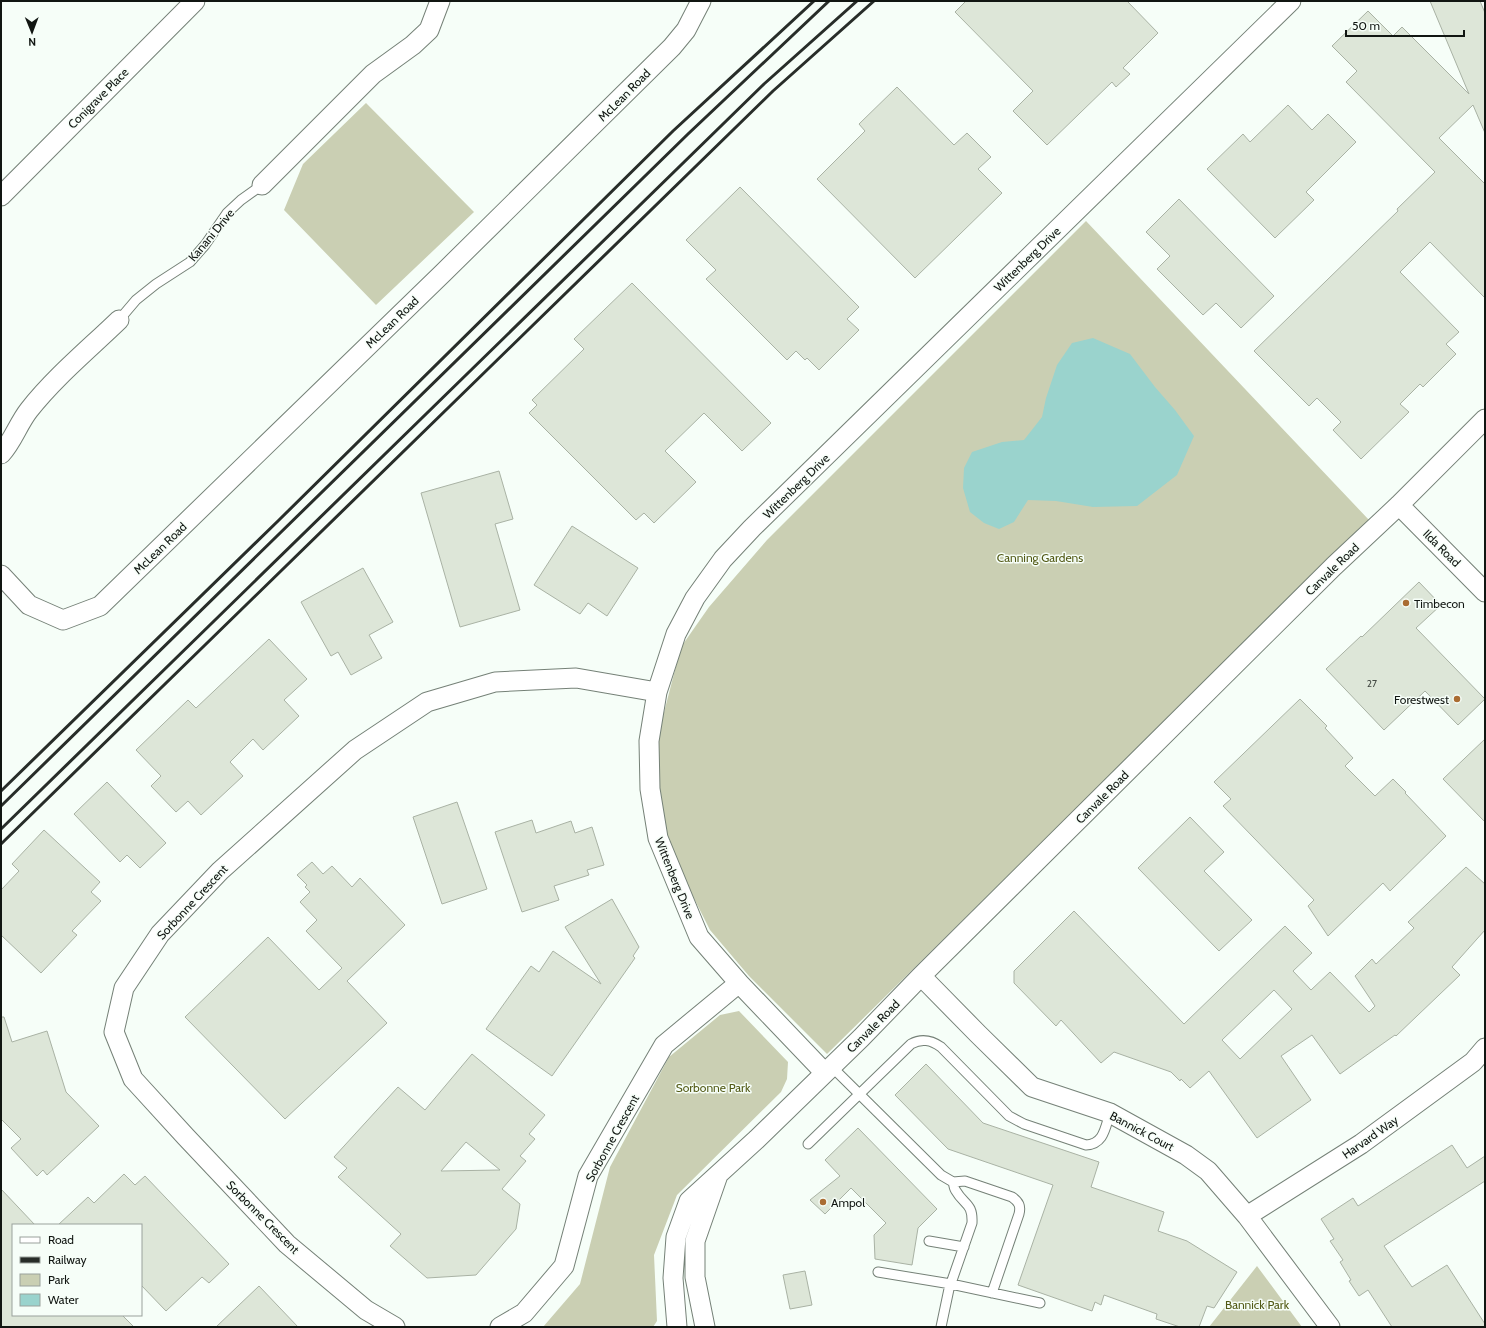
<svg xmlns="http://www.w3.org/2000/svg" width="1486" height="1328" font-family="Cabin,sans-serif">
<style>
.green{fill:#cacfb3}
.water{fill:#9ad3cd}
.building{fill:#dde6d8;stroke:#a9b2a4;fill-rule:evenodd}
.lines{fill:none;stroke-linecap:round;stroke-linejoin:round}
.lane-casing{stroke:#758177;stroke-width:11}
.street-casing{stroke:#758177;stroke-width:21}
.lane{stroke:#fff;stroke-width:9}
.street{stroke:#fff;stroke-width:19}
.rail{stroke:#282d29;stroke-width:3}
.poi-dot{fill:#aa6c32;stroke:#f6fef8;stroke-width:1.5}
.labels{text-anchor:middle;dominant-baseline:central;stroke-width:3;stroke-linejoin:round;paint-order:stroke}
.number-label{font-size:10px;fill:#444a44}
.street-label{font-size:12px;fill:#111612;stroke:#f6fef8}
.park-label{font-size:12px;fill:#525915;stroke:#f6fef8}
.poi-label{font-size:12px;fill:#111612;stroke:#f6fef8;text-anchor:start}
</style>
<rect width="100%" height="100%" fill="#f6fef8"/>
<path class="green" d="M366 103 474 212 376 305 284 210 303 164Z
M1086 221 1369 520 827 1054 749 976 710 930 663 837 656 743 681 647 709 607 767 540Z
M739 1011 788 1062 787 1079 781 1092 677 1195 654 1255 657 1321 653 1327H543L580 1284 610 1167 669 1057 720 1015Z
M1257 1266 1302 1327H1209Z"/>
<path class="water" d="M1093 338 1130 354 1155 387 1175 410 1194 436 1177 475 1137 506 1093 507 1056 501 1028 500 1014 522 999 529 984 523 970 512 963 488 964 468 972 452 1002 442 1024 440 1042 417 1046 398 1057 365 1072 343Z"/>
<path class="building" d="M966 1H1127L1158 33 1123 68 1130 74 1116 87 1112 82 1047 145 1013 111 1033 91 955 12Z
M1430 1H1480L1485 13V133L1473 105 1439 138 1485 184V298L1430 242 1400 272 1459 332 1446 344 1456 354 1423 387 1420 384 1400 404 1409 412 1361 459 1333 430 1341 422 1317 398 1309 406 1254 351 1398 211 1397 209 1435 172 1346 82 1357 71 1332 46 1368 11 1393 36 1402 27 1469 94Z
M897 87 954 145 967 133 991 157 978 169 1002 193 915 278 817 179 865 131 859 124Z
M1288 105 1312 130 1328 114 1356 142 1306 192 1314 200 1275 238 1207 169 1243 134 1250 142Z
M740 187 859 307 847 319 859 330 819 370 807 358 805 360 796 351 787 360 706 279 716 270 686 240Z
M1179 199 1274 296 1241 328 1216 303 1203 315 1157 269 1170 256 1146 232Z
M632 283 771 423 742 451 704 413 665 451 696 482 654 523 644 513 636 520 529 413 537 405 532 400 584 349 574 339Z
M499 471 513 519 495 524 520 610 460 627 421 493Z
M572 526 638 568 607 616 588 603 580 614 534 585Z
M363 568 393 622 369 635 382 658 351 675 338 652 331 656 301 602Z
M1419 582 1441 605 1416 628 1485 699 1458 725 1425 691 1384 730 1326 669 1361 636 1362 637Z
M269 639 307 679 284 700 299 716 263 750 253 739 230 762 243 776 201 815 188 801 176 812 151 786 161 776 136 750 188 700 196 708Z
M1300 699 1327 726 1325 728 1353 758 1345 766 1375 796 1393 779 1406 792 1405 793 1446 836 1390 891 1383 883 1328 936 1308 906 1314 900 1223 806 1231 799 1214 782Z
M1485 739V822L1443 779Z
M107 782 166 843 140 868 127 855 120 862 74 814Z
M457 802 487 889 442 904 413 817Z
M1190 817 1224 852 1204 871 1252 920 1219 951 1138 868Z
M532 820 536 833 571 821 575 833 592 827 604 865 587 870 589 875 554 886 559 900 522 912 495 832Z
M44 830 100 882 91 892 101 901 72 931 77 935 41 973 1 935V890L19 871 12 864Z
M312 862 323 874 332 866 352 887 360 878 405 925 347 981 387 1023 285 1119 185 1017 268 937 319 990 342 968 306 931 317 920 300 902 310 892 305 887 307 885 297 875Z
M1466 867 1485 884V930L1452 967 1460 975 1396 1036 1395 1035 1340 1074 1312 1035 1281 1056 1311 1100 1257 1138 1209 1071 1190 1088 1181 1079 1180 1081 1171 1072 1114 1052 1101 1063 1061 1020 1056 1026 1014 983V971L1074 911 1184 1024 1285 926 1312 953 1293 971 1311 990 1330 972 1369 1012 1375 1006 1355 976 1372 959 1376 964 1414 928 1408 922ZM1274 990 1292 1009 1240 1059 1222 1040Z
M612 899 639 947 633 956 635 958 552 1076 486 1029 531 966 539 972 553 951 601 984 565 927Z
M1 1017H4L12 1042 47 1031 66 1092 99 1126 47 1175 43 1170 37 1176 11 1148 21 1139 1 1119Z
M472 1054 545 1115 529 1134 535 1139 520 1156 526 1161 502 1189 520 1204 516 1229 476 1275 427 1278 390 1246 401 1234 338 1177 347 1168 334 1157 398 1087 425 1110ZM466 1142 500 1170 441 1171Z
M926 1064 983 1123 1099 1162 1091 1187 1164 1212 1158 1231 1187 1241 1237 1272 1214 1308 1207 1306 1199 1327H1180L1156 1319 1157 1314 1104 1295 1101 1305 1095 1302 1092 1311 1018 1285 1053 1185 948 1149 895 1095Z
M858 1128 937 1209 918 1228 912 1265 875 1259 874 1235 886 1223 851 1188 825 1214 810 1200 840 1176 825 1160Z
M1452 1145 1467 1168 1485 1156V1181L1384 1246 1412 1287 1447 1265 1485 1324V1327H1392L1368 1290 1359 1296 1349 1281 1351 1280 1340 1262 1343 1260 1330 1241 1334 1239 1321 1219 1353 1198 1358 1206Z
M124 1174 135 1185 145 1176 229 1264 209 1283 202 1277 166 1311 141 1285V1225H58L88 1197 94 1203Z
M1 1189 35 1225H13V1315H122L134 1327H1Z
M805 1271 812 1305 790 1309 783 1275Z
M259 1286 298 1327H216Z"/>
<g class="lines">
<g class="lane-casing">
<path id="lane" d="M119 320 136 300 156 284 190 262 205 245 227 213 241 200 262 185
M832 1067 941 1175 953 1182C954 1185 954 1189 956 1191 964 1205 973 1203 972 1223L949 1289 941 1327
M808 1144 911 1044C922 1038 931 1040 941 1047L1009 1116 1024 1124 1086 1145C1104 1144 1105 1128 1110 1113
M953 1182 965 1181 1012 1197C1019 1202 1021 1206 1019 1214L992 1293
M929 1241 964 1247
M878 1272 951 1284 1040 1303"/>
</g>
<g class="street-casing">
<path id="street" d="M262 185 373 74 413 45 429 30 440 1
M1 196 195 1
M1 454C13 441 18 424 29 410 55 377 89 349 119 320
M1399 505 1485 592
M1 575 29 605 63 620 100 606 443 273 672 47 686 30 701 1
M921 976 978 1034 1032 1087 1110 1113 1186 1155 1208 1171 1247 1216 1330 1327
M825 1073 739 983 699 937 658 838 650 789 649 741 657 692 676 634 695 598 723 559 752 528 1291 1
M1247 1216 1361 1144 1473 1062 1485 1048
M395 1327 366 1310 287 1244 186 1137 133 1079 114 1032 124 988 160 934 220 871 355 750 427 702 495 682 576 678 657 692
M500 1327 524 1313 564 1266 588 1176 664 1045 739 983
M677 1327 673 1278 676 1237 689 1201 757 1139 861 1038 921 976 1334 566 1399 505 1485 419
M705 1327 695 1277V1241L718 1175"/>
</g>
<use href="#lane" class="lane"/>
<use href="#street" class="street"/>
<path class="rail" d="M1 791 279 520 673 131 814 1
M1 806 688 134 829 1
M1 829 764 84 857 1
M1 844 773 91 874 1"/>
</g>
<g class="poi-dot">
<circle cx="1406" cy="603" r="4"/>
<circle cx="1457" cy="699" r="4"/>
<circle cx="823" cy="1202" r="4"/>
</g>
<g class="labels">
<g class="number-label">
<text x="1372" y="683">27</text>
</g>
<g class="street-label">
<text transform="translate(624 95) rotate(-45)">McLean Road</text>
<text transform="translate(98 98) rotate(-45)">Conigrave Place</text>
<text transform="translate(211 235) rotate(-50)">Kanani Drive</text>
<text transform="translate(1027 259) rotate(-44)">Wittenberg Drive</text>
<text transform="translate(392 322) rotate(-44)">McLean Road</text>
<text transform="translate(796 486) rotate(-44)">Wittenberg Drive</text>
<text transform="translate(160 548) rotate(-44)">McLean Road</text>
<text transform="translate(1442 548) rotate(45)">Ilda Road</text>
<text transform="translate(1332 569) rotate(-44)">Canvale Road</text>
<text transform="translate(1102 797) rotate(-45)">Canvale Road</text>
<text transform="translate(675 878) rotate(68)">Wittenberg Drive</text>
<text transform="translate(192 902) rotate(-47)">Sorbonne Crescent</text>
<text transform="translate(873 1026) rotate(-45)">Canvale Road</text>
<text transform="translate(1142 1131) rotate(28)">Bannick Court</text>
<text transform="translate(1370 1137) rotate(-35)">Harvard Way</text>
<text transform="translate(612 1138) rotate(-61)">Sorbonne Crescent</text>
<text transform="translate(263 1217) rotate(45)">Sorbonne Crescent</text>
</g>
<g class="park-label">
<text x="1040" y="557">Canning Gardens</text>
<text x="713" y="1087">Sorbonne Park</text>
<text x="1257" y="1304">Bannick Park</text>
</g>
<g class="poi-label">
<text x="1414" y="603">Timbecon</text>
<text x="1449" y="699" text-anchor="end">Forestwest</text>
<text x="831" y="1202">Ampol</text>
</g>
</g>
<rect width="1486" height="1328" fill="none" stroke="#111612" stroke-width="4"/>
<rect x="12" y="1224" width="130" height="92" fill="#f6fef8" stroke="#9aa19c"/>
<rect x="20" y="1237" width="20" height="6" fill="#ffffff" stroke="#9aa19c"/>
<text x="48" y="1244" font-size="12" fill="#111612">Road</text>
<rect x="20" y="1257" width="20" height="6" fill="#282d29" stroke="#9aa19c"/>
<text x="48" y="1264" font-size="12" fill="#111612">Railway</text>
<rect x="20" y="1274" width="20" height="12" fill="#cacfb3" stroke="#9aa19c"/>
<text x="48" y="1284" font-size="12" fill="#111612">Park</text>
<rect x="20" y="1294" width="20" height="12" fill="#9ad3cd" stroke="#9aa19c"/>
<text x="48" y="1304" font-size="12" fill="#111612">Water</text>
<g transform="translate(32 32) rotate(179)" stroke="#f6fef8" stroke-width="3" paint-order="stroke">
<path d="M0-3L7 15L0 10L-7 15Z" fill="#111612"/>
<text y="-6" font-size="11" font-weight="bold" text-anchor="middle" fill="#111612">N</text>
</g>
<path d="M1346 30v6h118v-6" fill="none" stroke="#111612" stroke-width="2"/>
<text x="1352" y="30" font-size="12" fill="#111612" stroke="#f6fef8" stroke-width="3" paint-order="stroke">50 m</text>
</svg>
